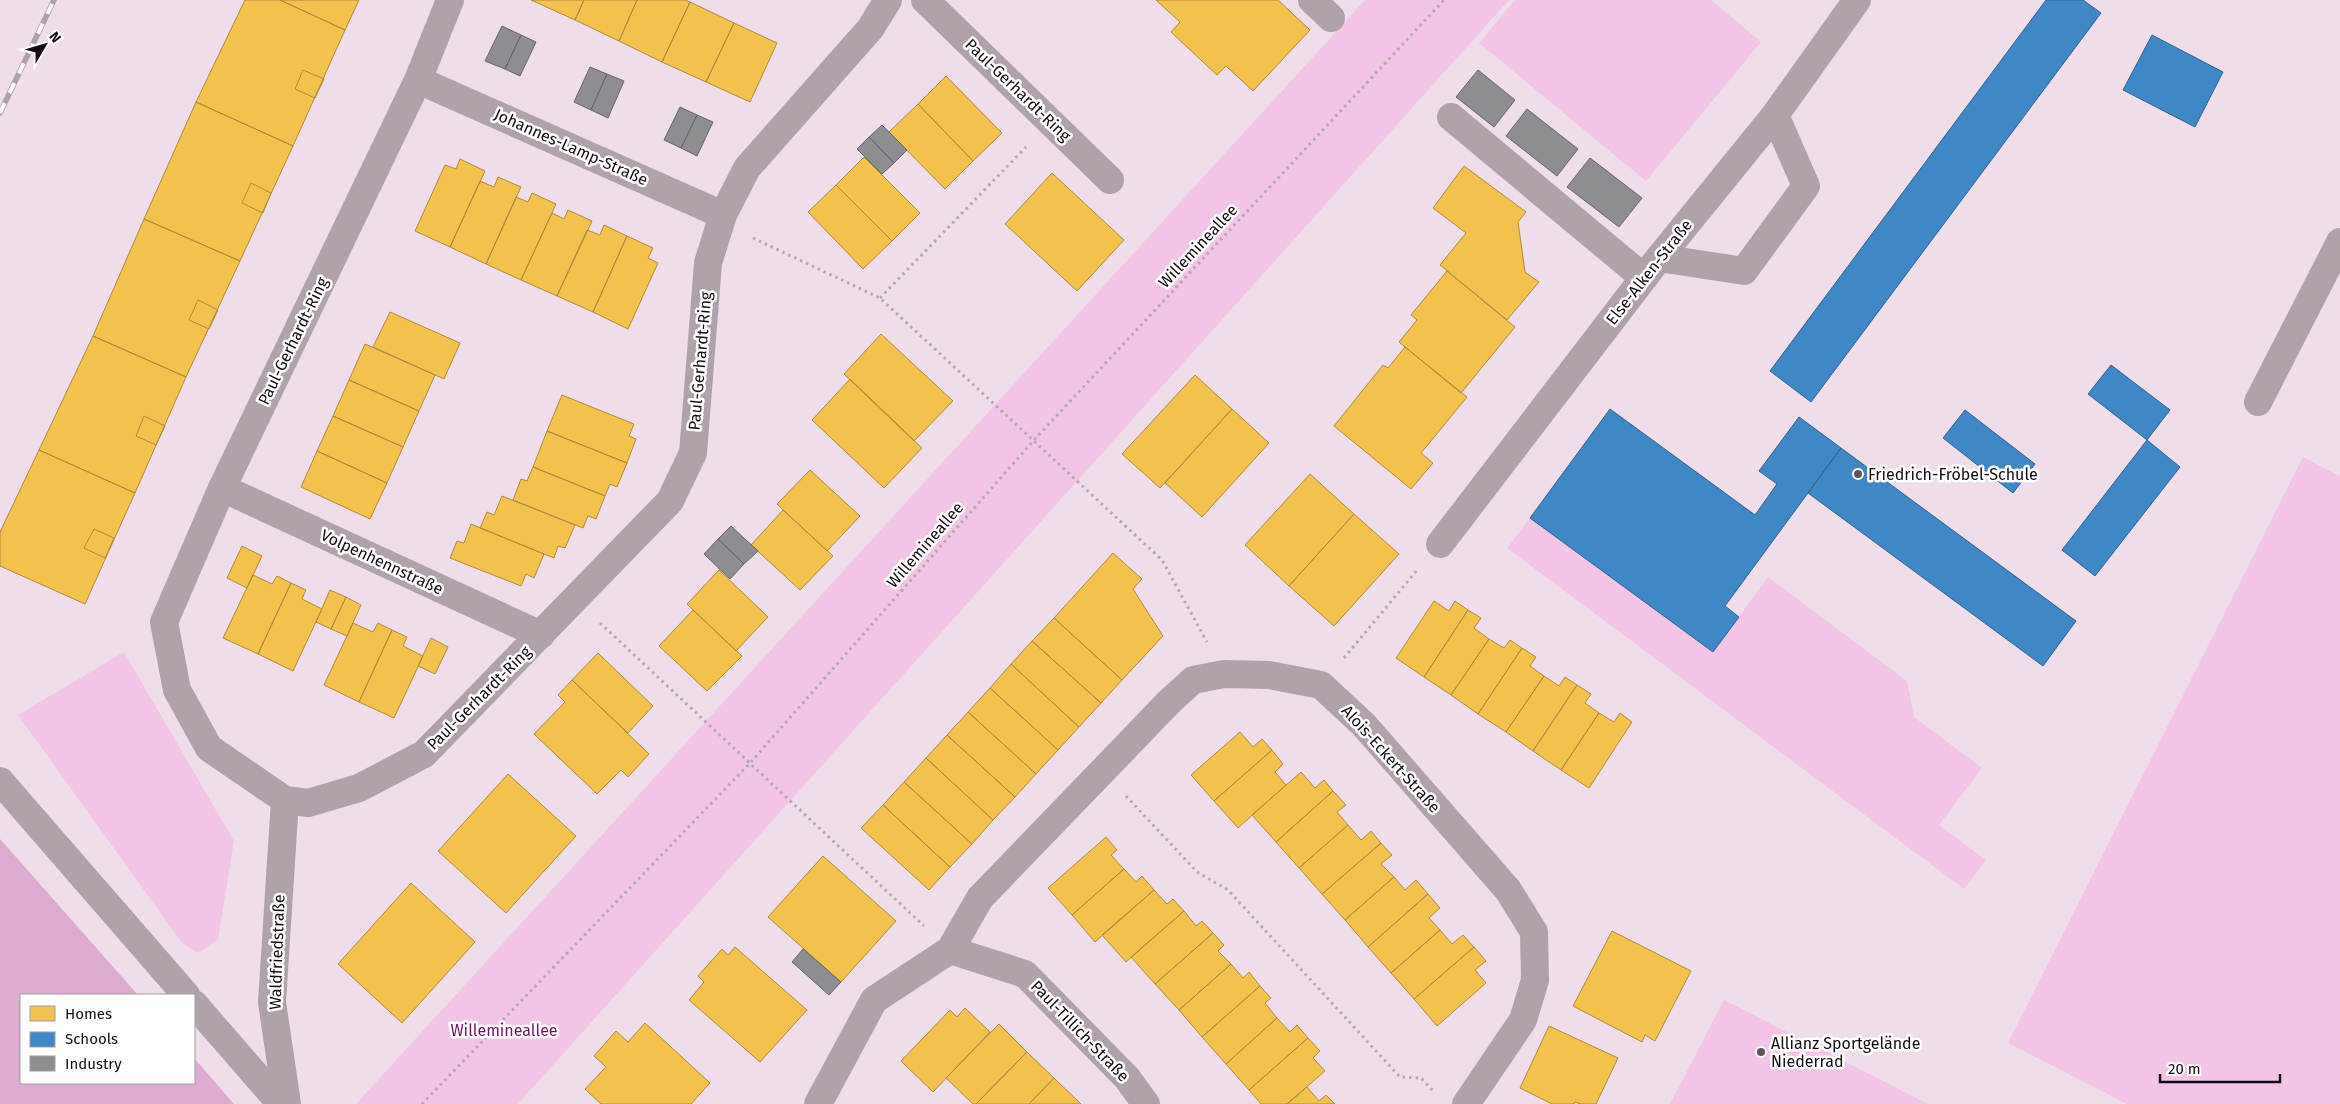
<svg xmlns="http://www.w3.org/2000/svg" width="2340" height="1104" font-family="'Fira Sans',sans-serif">
<style>
.green{fill:#f2c4e6}
.forest{fill:#ddaad0}
.homes{fill:#f2c14e;stroke:#af8a3c}
.schools{fill:#3f88c5;stroke:#32628f}
.industry{fill:#8d8d92;stroke:#68656b}
.lines{fill:none;stroke-linecap:round;stroke-linejoin:round}
.path{stroke:#b4a7af;stroke-width:3;stroke-dasharray:2.5 4;stroke-linecap:butt}
.minor{stroke:#afa2ab;stroke-width:28}
.rail-casing{stroke:#aea2aa;stroke-width:5.5}
.rail{stroke:#fff;stroke-width:4;stroke-dasharray:11;stroke-linecap:butt}
.poi-dot{fill:#60545d;stroke:#fff;stroke-width:2}
.labels{text-anchor:middle;dominant-baseline:central;stroke-width:5;stroke-linejoin:round;paint-order:stroke}
.street-label{font-size:16px;fill:#130911;stroke:#fff}
.poi-label{font-size:16px;fill:#130911;stroke:#fff;text-anchor:start}
.park-label{font-size:16px;fill:#721262;stroke:#fff}
</style>
<rect width="100%" height="100%" fill="#efdeea"/>
<path class="green" d="M1365 0H1509L518 1104H356Z
M1515 0H1711L1761 42 1646 181 1479 43Z
M2303 457 2340 476V1104H2127L2008 1043Z
M1530 518 1713 652 1768 577 1907 681 1914 717 1982 768 1939 825 1986 860 1964 889 1507 548Z
M124 652 234 841 218 939 198 953 182 943 18 715Z
M1724 1000 1928 1104H1670Z"/>
<path class="forest" d="M0 839 138 995H21V1083H194V1058L234 1104H0Z"/>
<path class="homes" d="M245 0H280L345 30 293 146 196 102Z
M280 0H359L345 30Z
M531 0H584L575 20Z
M584 0H637L619 41 575 20Z
M637 0H685L690 2 662 62 619 41Z
M1156 0H1278L1310 30 1253 91 1226 66 1217 75 1171 32 1180 22Z
M690 2 734 23 706 82 662 62Z
M734 23 777 43 750 102 706 82Z
M303 70 324 79 315 98 295 89Z
M946 76 1002 133 973 161 918 104Z
M196 102 293 146 240 261 144 219Z
M918 104 973 161 945 189 889 132Z
M864 157 920 213 892 241 836 185Z
M460 159 485 171 450 247 415 231 445 165 456 169Z
M1464 166 1526 212 1518 222 1525 272 1539 282 1507 320 1440 265 1466 233 1433 208Z
M1052 173 1124 240 1077 291 1005 224Z
M498 177 521 187 486 264 450 247 480 181 494 187Z
M251 183 271 193 263 213 242 203Z
M836 185 892 241 863 269 808 212Z
M532 193 556 204 521 280 486 264 516 197 528 202Z
M568 210 592 221 557 296 521 280 552 213 564 219Z
M144 219 240 261 186 377 93 336Z
M604 225 627 236 593 312 557 296 587 230 600 235Z
M627 236 653 248 648 258 658 263 628 329 593 312Z
M1447 271 1515 327 1461 393 1399 342 1417 320 1411 315Z
M198 300 218 310 209 329 189 320Z
M390 312 460 343 444 379 373 347Z
M881 334 953 401 914 441 844 374Z
M93 336 186 377 135 493 39 450Z
M365 344 435 375 419 411 349 380Z
M1405 347 1467 397 1421 453 1433 463 1411 489 1334 426 1383 365 1388 368Z
M1195 375 1232 409 1160 488 1122 454Z
M850 379 922 448 884 488 812 420Z
M349 380 419 411 403 447 333 416Z
M562 395 634 424 629 436 636 439 627 463 547 431Z
M1232 409 1269 443 1202 517 1165 483Z
M144 416 165 426 156 445 136 436Z
M333 416 403 447 387 483 317 451Z
M547 431 627 463 617 487 610 484 605 496 533 467Z
M39 450 135 493 85 604 0 566V532Z
M317 451 387 483 370 519 301 487Z
M533 467 605 496 596 519 588 516 583 528 513 500 521 479 527 481Z
M810 470 860 516 827 551 777 504Z
M1310 474 1354 514 1289 586 1245 545Z
M502 496 575 525 565 548 558 546 554 558 480 528 487 512 494 515Z
M783 510 833 556 800 590 751 545Z
M1354 514 1399 554 1334 626 1289 586Z
M471 524 544 554 534 578 526 574 521 586 450 558 457 541 464 543Z
M94 529 114 538 105 558 84 548Z
M242 546 262 556 247 588 227 578Z
M1113 553 1142 579 1133 589 1163 636 1122 680 1054 618Z
M719 570 768 617 736 651 687 604Z
M253 575 272 584 277 576 291 583 258 654 223 638Z
M291 583 306 590 302 599 322 609 293 671 258 654Z
M330 590 346 597 331 629 316 622Z
M346 597 361 605 347 636 331 629Z
M1434 601 1449 611 1455 601 1468 610 1424 677 1396 658Z
M693 610 742 656 707 691 659 646Z
M1468 610 1481 618 1474 628 1489 639 1451 695 1424 677Z
M1054 618 1122 680 1101 703 1032 641Z
M353 623 373 632 378 623 392 630 359 702 324 685Z
M392 630 407 637 403 646 423 656 394 718 359 702Z
M431 638 448 647 435 674 418 666Z
M1489 639 1504 648 1510 640 1522 648 1478 714 1451 695Z
M1032 641 1101 703 1079 727 1011 664Z
M1522 648 1536 657 1530 666 1544 676 1506 732 1478 714Z
M598 653 653 706 628 733 572 680Z
M1011 664 1079 727 1058 750 990 688Z
M1544 676 1559 686 1565 677 1577 685 1533 751 1506 732Z
M572 680 649 754 628 777 621 770 597 794 534 734 565 702 558 695Z
M1577 685 1591 694 1585 703 1599 713 1561 770 1533 751Z
M990 688 1058 750 1036 774 968 712Z
M968 712 1036 774 1015 797 947 735Z
M1599 713 1614 722 1620 713 1632 722 1589 788 1561 770Z
M1240 732 1253 747 1262 739 1272 750 1214 801 1191 775Z
M947 735 1015 797 993 820 926 758Z
M1272 750 1283 764 1275 772 1286 785 1238 828 1214 801Z
M926 758 993 820 972 844 904 782Z
M1301 772 1315 788 1324 780 1333 791 1276 842 1252 815Z
M508 774 576 836 506 913 438 851Z
M904 782 972 844 950 867 883 805Z
M1333 791 1346 805 1337 812 1348 825 1299 868 1276 842Z
M883 805 950 867 929 890 861 828Z
M1348 825 1361 840 1371 831 1381 843 1322 894 1299 868Z
M1106 837 1117 850 1111 855 1124 869 1072 915 1048 888Z
M1381 843 1392 855 1381 864 1394 877 1345 920 1322 894Z
M823 856 896 921 841 982 768 917Z
M1124 869 1136 882 1142 876 1154 890 1095 942 1072 915Z
M1394 877 1405 890 1416 880 1428 894 1368 947 1345 920Z
M411 883 475 942 402 1023 338 964Z
M1154 890 1167 904 1173 899 1184 911 1126 962 1102 935Z
M1428 894 1440 908 1429 918 1440 930 1391 973 1368 947Z
M1184 911 1196 926 1202 921 1213 933 1155 984 1131 957Z
M1440 930 1452 944 1463 935 1474 947 1414 999 1391 973Z
M1612 931 1691 971 1655 1041 1645 1035 1642 1042 1573 1006Z
M1213 933 1224 945 1218 951 1231 964 1179 1010 1155 984Z
M735 947 807 1010 760 1062 689 1000 704 982 698 976 722 949 728 955Z
M1474 947 1486 961 1475 970 1486 983 1437 1026 1414 999Z
M1231 964 1243 978 1249 972 1260 986 1202 1037 1179 1010Z
M1260 986 1271 998 1265 1003 1277 1018 1226 1064 1202 1037Z
M965 1008 990 1032 933 1092 901 1061 950 1010 957 1017Z
M1277 1018 1290 1032 1297 1025 1308 1038 1249 1090 1226 1064Z
M645 1023 710 1083 691 1104H601L585 1089 606 1067 594 1056 616 1031 628 1042Z
M999 1024 1027 1052 976 1104H973L946 1078Z
M1549 1026 1618 1058 1596 1104H1580L1575 1102 1574 1104H1552L1520 1088Z
M1308 1038 1320 1051 1313 1058 1325 1071 1287 1104H1261L1249 1090Z
M1027 1052 1054 1078 1029 1104H976Z
M1054 1078 1081 1104H1029Z
M1307 1087 1319 1101 1326 1095 1335 1104H1287Z"/>
<path class="schools" d="M2046 0H2083L2101 13 1811 402 1770 371Z
M2152 35 2223 72 2195 127 2123 90Z
M2111 365 2170 410 2147 440 2088 394Z
M1610 409 1755 515 1777 484 1759 471 1799 417 1841 448 1725 606 1739 617 1713 652 1530 518Z
M1965 410 2035 464 2013 493 1943 438Z
M2147 440 2180 467 2095 576 2062 550Z
M1841 448 2076 621 2043 666 1808 493Z"/>
<path class="industry" d="M502 26 521 35 505 69 485 61Z
M521 35 536 42 520 76 505 69Z
M590 67 607 74 591 110 574 102Z
M1478 70 1515 100 1494 127 1456 97Z
M607 74 624 81 608 118 591 110Z
M680 107 697 115 681 148 664 140Z
M1527 109 1578 149 1557 176 1506 136Z
M697 115 713 122 697 156 681 148Z
M882 125 907 150 894 163 869 137Z
M869 137 894 163 882 174 857 149Z
M1590 158 1642 198 1619 227 1567 187Z
M731 526 758 551 744 564 718 539Z
M718 539 744 564 730 579 704 554Z
M803 949 841 982 829 995 792 962Z"/>
<g class="lines">
<path class="path" d="M753 238 880 298 1162 560 1207 642
M880 298 1026 147
M600 623 924 926
M1344 658 1418 569
M1126 796 1197 872 1228 890 1400 1077 1421 1078 1434 1092
M422 1104 751 762 1034 440 1444 0"/>
<path class="minor" d="M450 0 418 80 222 488 164 622 177 690 209 748 285 800 308 803 359 788 424 754 670 501 693 453 708 263 723 215 747 168 870 29 888 0
M925 0 1110 180
M1312 0 1331 18
M418 80 723 215
M1451 117 1644 278
M1659 258 1744 271 1806 186 1775 115
M2258 402 2340 242
M222 488 541 635
M1440 544 1659 258 1775 115 1857 0
M0 781 186 995
M285 800 272 1002 287 1104
M950 950 980 898 1169 702 1193 680 1224 674 1269 675 1321 685 1364 725 1508 890 1534 932 1535 980 1523 1020 1466 1104
M194 1004 281 1104
M818 1104 874 1000 950 950 1025 974 1127 1078 1146 1104"/>
<g class="rail-casing">
<path id="rail" d="M0 113 54 0"/>
</g>
<use href="#rail" class="rail"/>
</g>
<g class="poi-dot">
<circle cx="1858" cy="474" r="5"/>
<circle cx="1761" cy="1052" r="5"/>
</g>
<g class="labels">
<g class="street-label">
<text transform="translate(1018 90) rotate(44)">Paul-Gerhardt-Ring</text>
<text transform="translate(571 147) rotate(24)">Johannes-Lamp-Straße</text>
<text transform="translate(1198 246) rotate(-47)">Willemineallee</text>
<text transform="translate(1649 272) rotate(-52)">Else-Alken-Straße</text>
<text transform="translate(293 341) rotate(-64)">Paul-Gerhardt-Ring</text>
<text transform="translate(700 361) rotate(-85)">Paul-Gerhardt-Ring</text>
<text transform="translate(925 545) rotate(-49)">Willemineallee</text>
<text transform="translate(382 562) rotate(25)">Volpenhennstraße</text>
<text transform="translate(479 698) rotate(-45)">Paul-Gerhardt-Ring</text>
<text transform="translate(1391 759) rotate(48)">Alois-Eckert-Straße</text>
<text transform="translate(277 952) rotate(-88)">Waldfriedstraße</text>
<text transform="translate(1080 1031) rotate(46)">Paul-Tillich-Straße</text>
</g>
<g class="poi-label">
<text x="1868" y="474">Friedrich-Fröbel-Schule</text>
<text x="1771" y="1043">Allianz Sportgelände<tspan x="1771" dy="18">Niederrad</tspan></text>
</g>
<g class="park-label">
<text x="504" y="1030">Willemineallee</text>
</g>
</g>
<rect x="20" y="994" width="175" height="90" fill="#ffffff" stroke="#a19da0"/>
<rect x="30" y="1006" width="25" height="15" fill="#f2c14e" stroke="#a19da0"/>
<text x="65" y="1019" font-size="15" fill="#130911">Homes</text>
<rect x="30" y="1032" width="25" height="15" fill="#3f88c5" stroke="#a19da0"/>
<text x="65" y="1044" font-size="15" fill="#130911">Schools</text>
<rect x="30" y="1056" width="25" height="15" fill="#8d8d92" stroke="#a19da0"/>
<text x="65" y="1069" font-size="15" fill="#130911">Industry</text>
<g transform="translate(45 45) rotate(52)" stroke="#ffffff" stroke-width="4" paint-order="stroke">
<path d="M0-4L9 19L0 12L-9 19Z" fill="#130911"/>
<text y="-8" font-size="14" font-weight="bold" text-anchor="middle" fill="#130911">N</text>
</g>
<path d="M2160 1074v8h120v-8" fill="none" stroke="#130911" stroke-width="2.5"/>
<text x="2168" y="1074" font-size="15" fill="#130911" stroke="#ffffff" stroke-width="4" paint-order="stroke">20 m</text>
</svg>
